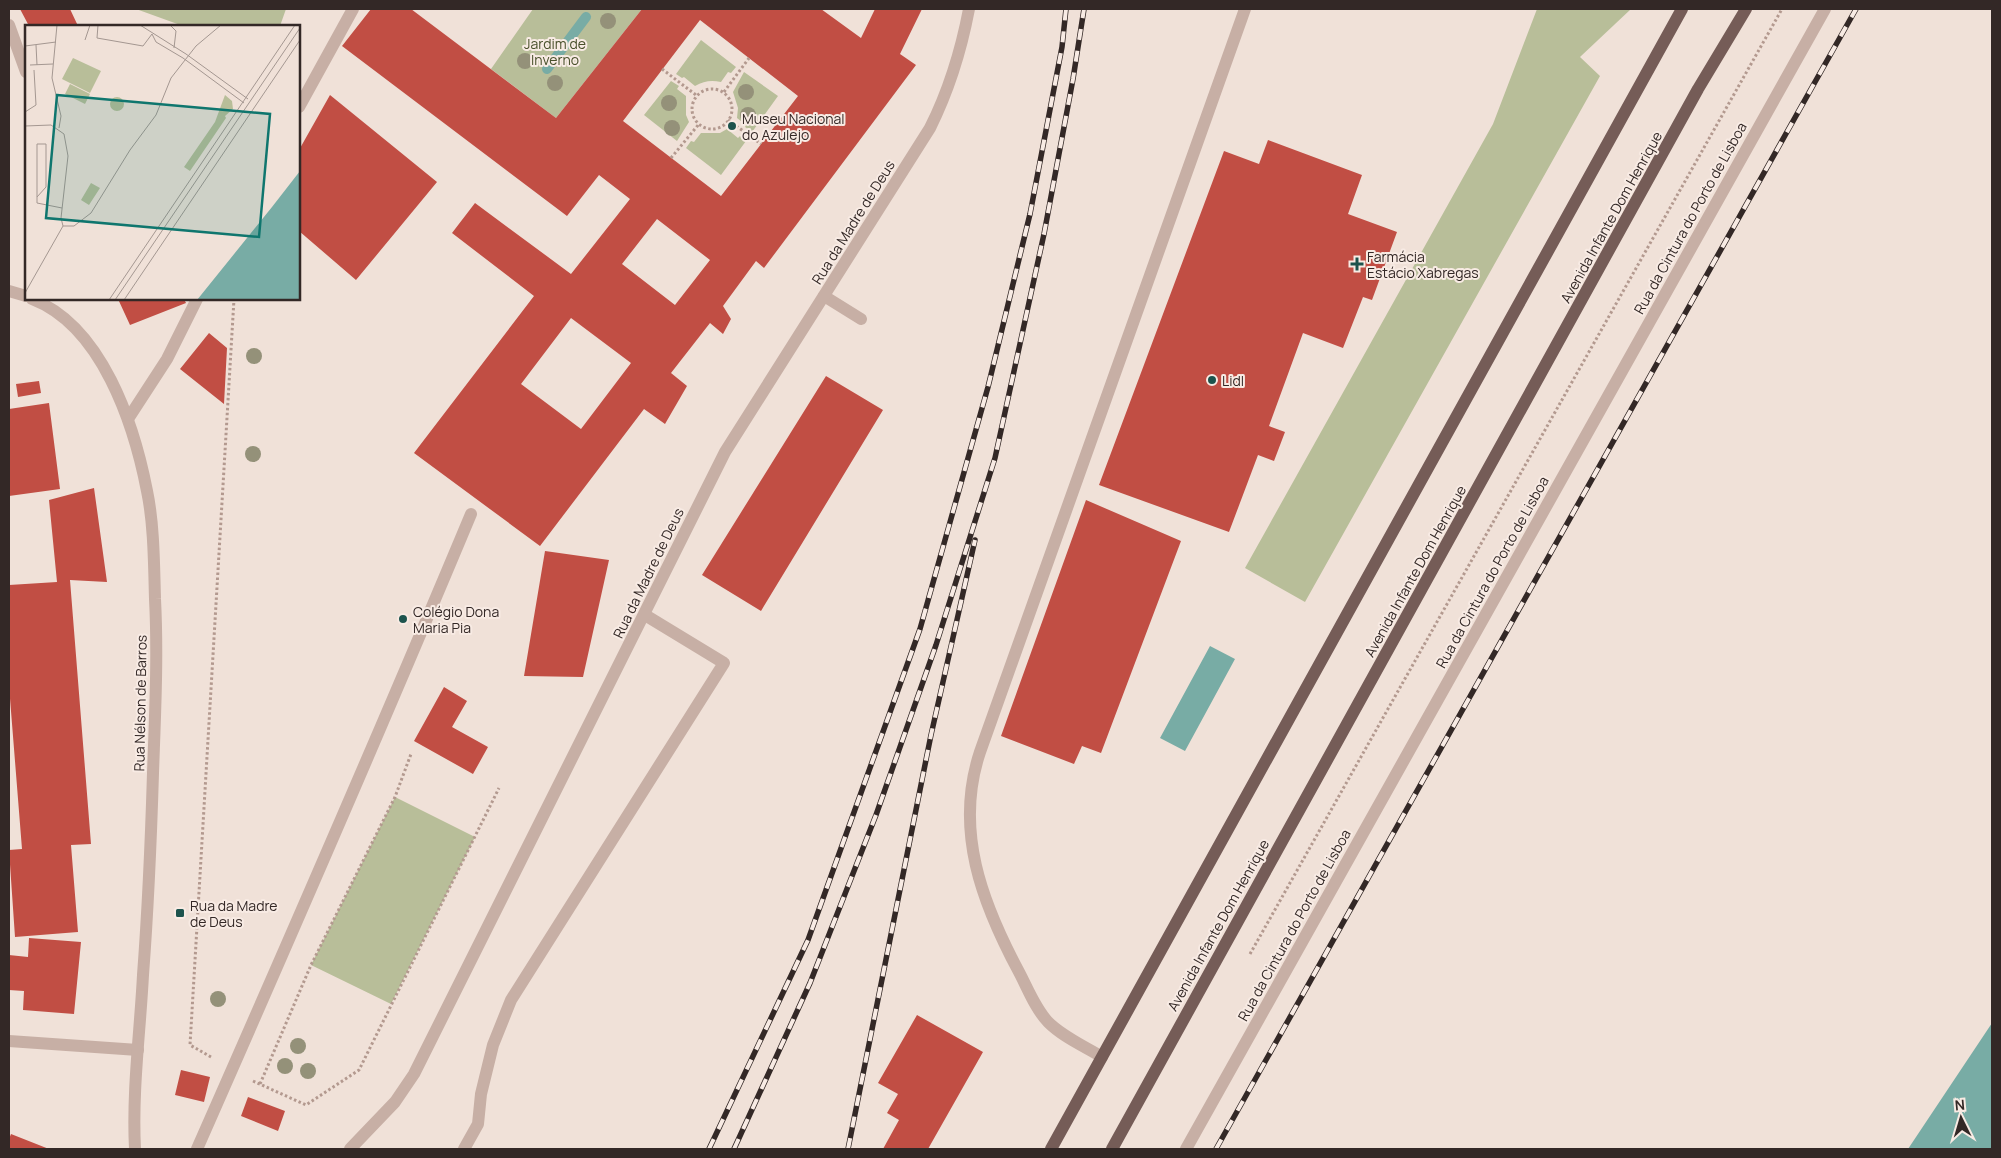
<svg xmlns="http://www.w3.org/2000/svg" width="2001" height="1158" font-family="Manrope,sans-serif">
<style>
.green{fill:#b8be99}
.water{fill:#78aca5}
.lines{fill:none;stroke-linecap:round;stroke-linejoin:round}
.stream{stroke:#78aca5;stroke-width:10}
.building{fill:#c14e44;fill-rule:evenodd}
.path{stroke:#b3998f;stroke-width:3;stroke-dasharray:2.5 2.5;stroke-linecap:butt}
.service{stroke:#c7afa5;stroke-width:12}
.minor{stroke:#c7afa5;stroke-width:12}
.tertiary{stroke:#c7afa5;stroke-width:12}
.primary{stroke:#755c57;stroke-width:12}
.rail-casing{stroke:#332826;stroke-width:5.5}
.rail{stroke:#f8ebe4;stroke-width:4;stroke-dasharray:11;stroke-linecap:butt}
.tree{fill:#949179}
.poi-dot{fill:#1d534d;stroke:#f8ebe4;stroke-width:2}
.labels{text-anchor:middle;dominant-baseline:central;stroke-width:4;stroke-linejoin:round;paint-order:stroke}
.park-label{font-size:14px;fill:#49502b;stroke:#f8ebe4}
.poi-label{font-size:14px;fill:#332826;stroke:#f8ebe4;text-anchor:start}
.street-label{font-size:14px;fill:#332826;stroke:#f8ebe4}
.inset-road{fill:none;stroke:#a49791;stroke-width:1}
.view{fill:#0f766e;fill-opacity:0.15;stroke:#0f766e;stroke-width:2.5}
.inset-edge{fill:none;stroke:#332826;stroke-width:2.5}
</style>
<rect width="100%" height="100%" fill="#f0e1d8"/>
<path class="green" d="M136 9H286L280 26H183Z
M533 9H642L556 118 491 69Z
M1537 9H1631L1580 57 1600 76 1305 602 1245 568 1493 124Z
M701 40 736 67 731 73 728 72 721 82C711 80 704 81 695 86L684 77 682 78 676 74Z
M744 72 778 96 752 132 745 127 746 125 737 118 738 108 733 92Z
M671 81 679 86 677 89 686 96V115L689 122 677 141 644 115Z
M727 129 738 138 740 136 746 141 721 175 686 148 691 141 694 142 701 133H720Z
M395 797 475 837 391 1004 311 965Z"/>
<path class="water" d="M1210 646 1235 659 1185 751 1160 738Z
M1992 1023V1149H1908Z"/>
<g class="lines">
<path class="stream" d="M547 69 586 17"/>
</g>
<path class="building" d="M20 9H70L78 26H29Z
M371 9H411L556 118 642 9H821L861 38 875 9H922L900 54 916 65 764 268 756 261 723 306 731 319 723 334 710 323 671 373 687 386 665 424 644 409 540 546 414 453 534 296 452 233 475 203 571 274 630 199 599 175 567 216 342 46ZM700 20 798 96 721 196 623 121ZM657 219 710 260 675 305 622 264ZM571 318 631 363 581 429 521 384Z
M330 95 437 182 356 280 299 231V150Z
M1268 140 1362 175 1348 214 1397 232 1372 300 1363 297 1343 348 1303 333 1269 426 1285 432 1274 461 1258 455 1229 532 1099 485 1224 151 1259 164Z
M118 299H184L186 303 130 325Z
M209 333 227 348 224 404 180 369Z
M826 376 883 410 761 611 702 575Z
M39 381 41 393 18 397 16 384Z
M49 403 60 489 9 496V409Z
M94 488 107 582 70 580 91 844 71 845 78 932 15 937 9 850 22 849 9 686V585L57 582 49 500Z
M1086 500 1181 541 1101 753 1082 746 1074 764 1001 736Z
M545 551 609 560 583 677 524 676Z
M444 687 467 701 452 727 488 747 473 774 414 741Z
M29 938 81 942 74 1014 23 1010 24 991 9 990V955L28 957Z
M917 1015 983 1052 928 1149H883L899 1120 887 1113 898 1094 878 1083Z
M181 1070 210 1077 204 1102 175 1095Z
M248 1097 285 1111 278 1131 241 1116Z
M11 1134 49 1149H9V1139Z"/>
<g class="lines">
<path class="path" d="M662 69 696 95
M692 109a20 20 0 1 1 40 0a20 20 0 1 1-40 0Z
M724 92 749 58
M728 120 761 144
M671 158 699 124
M1250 954 1782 9
M211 1057 190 1045 234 299
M253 1081 306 1105 359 1070 499 788
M260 1084 311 965 395 797 411 754"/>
<path class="service" d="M299 107 353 9
M824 296 861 319
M128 419 167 359 197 299
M1102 1057C1084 1046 1063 1037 1048 1022 1035 1008 1028 989 1019 972 982 903 954 830 980 752L1245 9
M197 1149C290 938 382 727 471 514
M464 1149 478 1124 481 1094 493 1045 511 1000 724 663 645 615"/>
<path class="minor" d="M9 25 26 72
M9 1041 138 1050
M1186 1149 1825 9"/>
<path class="tertiary" d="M9 291 26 296
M32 299C102 326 134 424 147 491 154 524 154 565 155 599 158 657 155 715 153 773 151 840 148 908 143 975 140 1033 132 1091 135 1149
M350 1149 395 1102 414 1074 725 452 930 128C949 90 961 51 969 9"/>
<path class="primary" d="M1051 1149 1682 9
M1112 1149 1698 89 1746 9"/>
<g class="rail-casing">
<path id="rail" d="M709 1149 808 940 920 629 988 387 1030 214 1062 47 1066 9
M734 1149 810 983 876 815 936 645 995 458 1044 234 1073 79 1084 9
M848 1149 931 735 975 540
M1216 1149 1856 9"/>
</g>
<use href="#rail" class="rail"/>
</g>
<g class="tree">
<circle cx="608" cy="21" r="8"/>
<circle cx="525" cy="61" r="8"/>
<circle cx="555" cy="83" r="8"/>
<circle cx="746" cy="92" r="8"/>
<circle cx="669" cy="103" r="8"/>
<circle cx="748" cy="115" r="8"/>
<circle cx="672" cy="128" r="8"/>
<circle cx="254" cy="356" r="8"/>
<circle cx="253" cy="454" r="8"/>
<circle cx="218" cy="999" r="8"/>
<circle cx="298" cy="1046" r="8"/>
<circle cx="285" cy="1066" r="8"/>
<circle cx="308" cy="1071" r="8"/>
</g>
<g class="poi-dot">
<circle cx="732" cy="126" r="5"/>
<path d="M1354.5 256.5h5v5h5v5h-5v5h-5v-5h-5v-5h5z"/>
<circle cx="1212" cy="380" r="5"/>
<circle cx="403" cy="619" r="5"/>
<rect x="175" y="908" width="10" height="10" rx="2.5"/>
</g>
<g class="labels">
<g class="park-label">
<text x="555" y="43">Jardim de<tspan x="555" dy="16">Inverno</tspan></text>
</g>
<g class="poi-label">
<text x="742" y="118">Museu Nacional<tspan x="742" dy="16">do Azulejo</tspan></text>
<text x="1367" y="256">Farmácia<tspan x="1367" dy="16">Estácio Xabregas</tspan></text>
<text x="1222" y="380">Lidl</text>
<text x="413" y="611">Colégio Dona<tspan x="413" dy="16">Maria Pia</tspan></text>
<text x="190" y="905">Rua da Madre<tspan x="190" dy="16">de Deus</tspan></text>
</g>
<g class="street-label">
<text transform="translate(1611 217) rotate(-61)">Avenida Infante Dom Henrique</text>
<text transform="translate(1690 218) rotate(-61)">Rua da Cintura do Porto de Lisboa</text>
<text transform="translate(853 222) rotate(-58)">Rua da Madre de Deus</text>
<text transform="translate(1415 571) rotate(-61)">Avenida Infante Dom Henrique</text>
<text transform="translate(1492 572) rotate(-61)">Rua da Cintura do Porto de Lisboa</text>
<text transform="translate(648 573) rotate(-64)">Rua da Madre de Deus</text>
<text transform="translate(140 703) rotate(-89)">Rua Nélson de Barros</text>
<text transform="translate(1218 925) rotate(-61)">Avenida Infante Dom Henrique</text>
<text transform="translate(1294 925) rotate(-61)">Rua da Cintura do Porto de Lisboa</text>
</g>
</g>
<g transform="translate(25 25)">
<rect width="275" height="275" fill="#f0e1d8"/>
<path d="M48 33 76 46 65 68 37 54ZM45 59 65 69 60 79 40 69ZM200 70 207 76 208 84 200 91 201 93 165 146 159 142 190 97ZM85 79a7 7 0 1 1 14 0a7 7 0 1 1-14 0ZM66 158 75 163 64 180 56 175Z" fill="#b8be99"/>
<path d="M275 146V275H172L247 182Z" fill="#78aca5"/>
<path class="inset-road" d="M32 0 27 53 36 91 34 103M73 0 72 13 118 21 127 9M115 0 161 29 223 74M145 0 151 6 149 23M127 9 131 17 158 33 219 78M60 15 65 0M11 20 12 40M0 21 31 17M5 40 28 39M0 87 11 80 9 45M0 101 26 100 39 109 43 131 36 193 38 201M12 172 21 162V119H12V178L37 183M38 201H49L66 188 105 125 131 90 146 53 171 21 196 0M0 268 38 201M84 275 270 0M90 275 275 3M99 275 275 15"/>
<path class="view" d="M32 70 245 89 234 212 21 193Z"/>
<rect width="275" height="275" class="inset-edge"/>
</g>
<rect width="2001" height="1158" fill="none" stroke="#332826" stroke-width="20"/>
<g transform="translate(1961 1118) rotate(355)" stroke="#f8ebe4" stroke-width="4" paint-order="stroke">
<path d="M0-4L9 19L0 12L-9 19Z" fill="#332826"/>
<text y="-8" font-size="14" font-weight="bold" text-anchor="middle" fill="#332826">N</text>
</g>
</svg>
